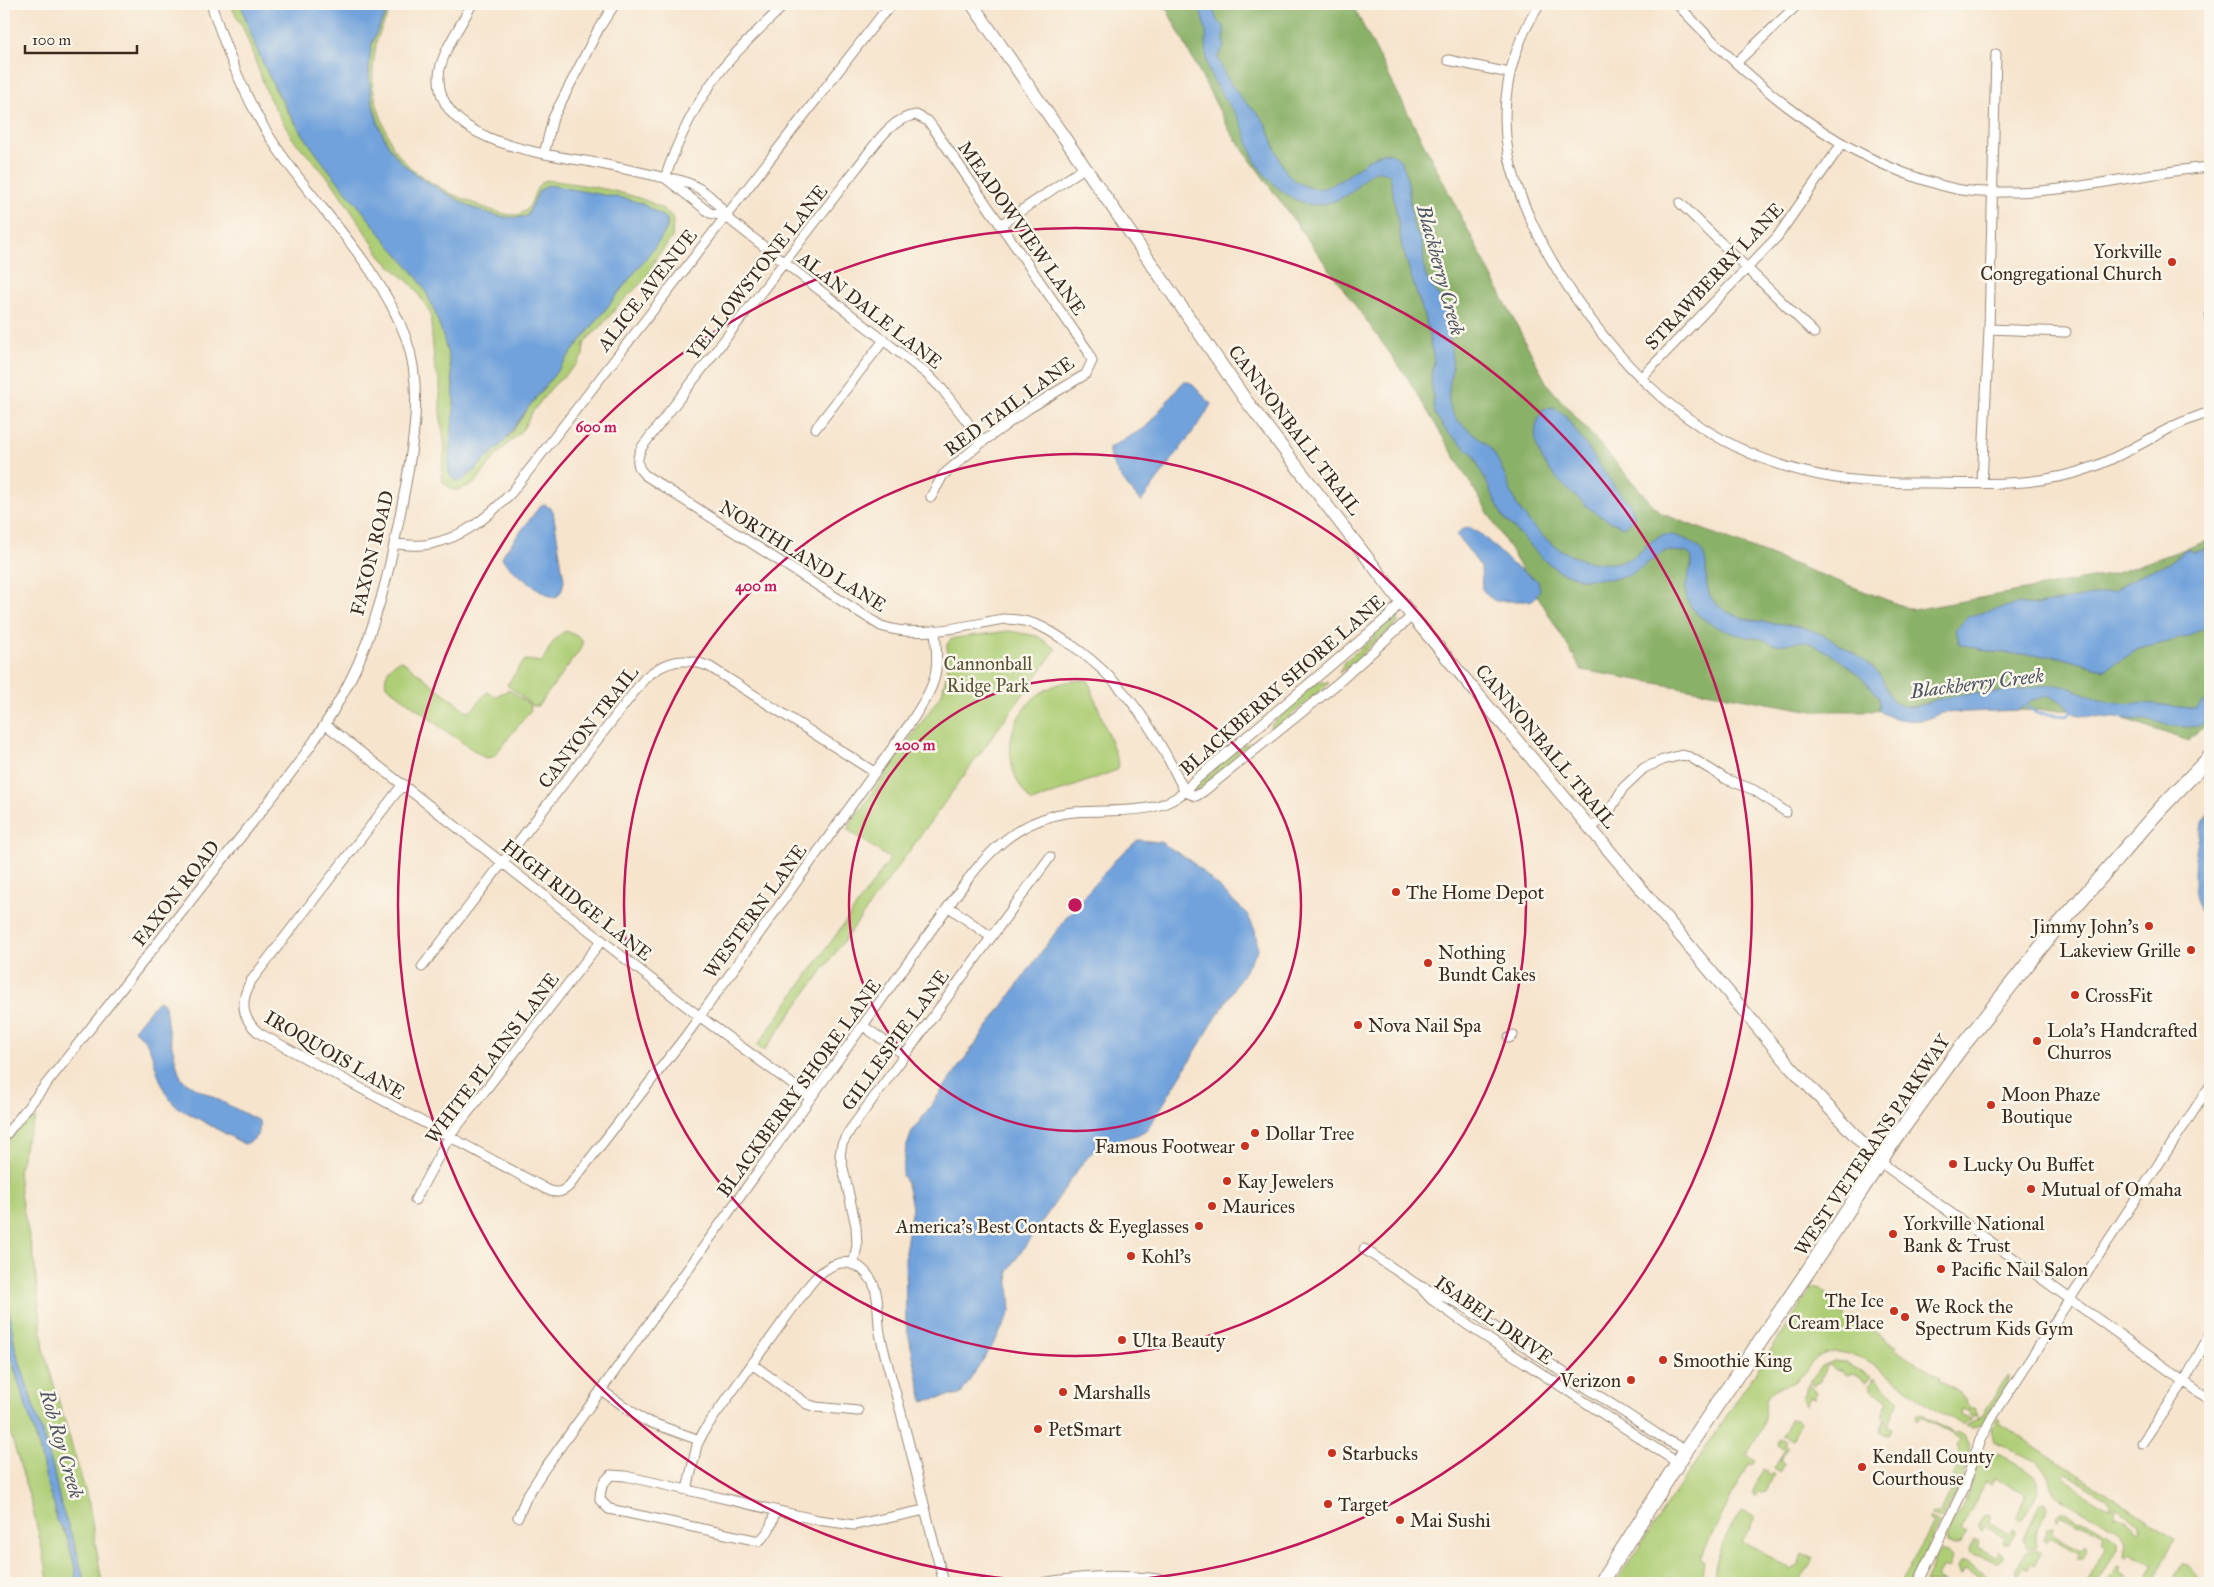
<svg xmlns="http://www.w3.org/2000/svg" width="2214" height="1587" font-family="'IM FELL Great Primer',serif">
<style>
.green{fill:#aece76;stroke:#747c4a;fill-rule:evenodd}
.forest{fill:#8ab167;stroke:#626e42}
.water{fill:#71a2db;stroke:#56667c}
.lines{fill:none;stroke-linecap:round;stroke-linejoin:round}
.stream{stroke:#71a2db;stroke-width:2.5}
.street-casing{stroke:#988776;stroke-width:11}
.secondary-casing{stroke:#988776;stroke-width:14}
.primary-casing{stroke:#988776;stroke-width:16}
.street{stroke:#fff;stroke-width:9}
.secondary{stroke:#fff;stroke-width:12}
.primary{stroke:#fff;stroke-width:14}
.ring{fill:none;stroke:#c2185b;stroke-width:2.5}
.poi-dot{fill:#c8321e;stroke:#fbf7ec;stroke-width:2}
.labels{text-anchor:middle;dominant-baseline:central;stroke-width:5;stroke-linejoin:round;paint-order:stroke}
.street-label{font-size:19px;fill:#3b2a1e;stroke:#fbf7ec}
.poi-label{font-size:19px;fill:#3b2a1e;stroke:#fbf7ec;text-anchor:start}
.park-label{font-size:19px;fill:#585334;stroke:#fbf7ec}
.water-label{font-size:20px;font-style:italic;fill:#4e5460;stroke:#fbf7ec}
.centre{fill:#c2185b;stroke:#fbf7ec;stroke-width:2.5}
.ring-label{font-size:15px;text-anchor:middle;font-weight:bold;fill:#c2185b;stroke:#fbf7ec;stroke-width:5;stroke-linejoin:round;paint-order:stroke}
</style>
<rect width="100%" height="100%" fill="#fbf7ec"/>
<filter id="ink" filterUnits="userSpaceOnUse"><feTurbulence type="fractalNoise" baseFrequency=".02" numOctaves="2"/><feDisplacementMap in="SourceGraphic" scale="10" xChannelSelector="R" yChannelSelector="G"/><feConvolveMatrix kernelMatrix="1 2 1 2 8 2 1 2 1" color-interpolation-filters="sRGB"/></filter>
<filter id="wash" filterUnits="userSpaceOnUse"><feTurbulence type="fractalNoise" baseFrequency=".0096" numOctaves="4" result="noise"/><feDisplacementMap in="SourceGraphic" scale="20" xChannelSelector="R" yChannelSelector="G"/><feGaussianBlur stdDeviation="1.12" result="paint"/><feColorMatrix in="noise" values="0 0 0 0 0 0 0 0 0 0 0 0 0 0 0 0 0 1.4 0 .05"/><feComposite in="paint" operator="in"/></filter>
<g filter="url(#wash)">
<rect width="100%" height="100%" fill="#f6e4cd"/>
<path class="green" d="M230 4H241C253 46 278 101 304 136 328 170 356 201 381 234 397 254 416 271 427 294 443 325 452 365 454 400 456 421 452 446 449 467L469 476 510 435 528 408 660 240 668 223 667 219 641 203 548 185 539 191 527 216C503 222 472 209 452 196 435 187 418 177 404 165 376 139 362 77 373 41 378 28 385 16 392 4 391 13 378 31 376 45 370 79 372 93 384 126 388 135 391 145 397 153 412 173 437 187 459 197 471 202 507 219 520 214 536 208 531 186 546 180 578 184 653 193 673 218L672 238 656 258 648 276 617 307 598 330 589 337 584 344 583 355 577 364 552 387 533 411 523 429 496 456 474 484 458 490H452L443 482 441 476 445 449 440 412V380L435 371 430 312 413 286 383 259 332 182 293 139 269 98 244 30Z
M2210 298V329L2203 311Z
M1393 617 1398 618V623L1372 644 1355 662 1339 673 1344 662 1369 642Z
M567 631 582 639V647L538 706H533L507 685 523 662 526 660 542 662C547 652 556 633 567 631Z
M1009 631 1037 636 1056 649 764 1051 757 1046 890 859 847 829 942 693 948 669 947 645 950 640 955 638Z
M401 660 468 712 471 711 487 692 496 696 509 690 530 705 531 710 493 757 485 758 443 729 386 685C383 675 391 663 401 660Z
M1088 680 1119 764 1117 770 1032 802C985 752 1019 678 1088 680Z
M1321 682 1329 683 1269 734 1267 733 1272 724 1314 684Z
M1258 741 1196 792 1194 791 1196 786 1242 745Z
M36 1118 26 1141 18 1173 21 1199 34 1259 44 1351 89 1504 102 1583H85L75 1545 61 1506 53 1468 15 1347 4 1281V1145L21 1124Z
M1812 1288C1823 1287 1826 1292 1830 1300 1833 1305 1836 1305 1836 1311L1840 1312 1850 1321 1852 1317 1856 1319 1854 1323 1858 1326 1861 1323 1896 1346 1894 1349 1941 1378 1940 1380 1959 1392 1971 1408H1975L1978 1415H1970L1968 1411 1961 1409 1960 1415 1972 1418 1962 1425C1951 1419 1939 1413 1929 1406 1905 1388 1856 1342 1824 1354 1810 1359 1808 1372 1797 1380 1787 1387 1775 1384 1768 1396 1763 1403 1767 1410 1765 1418 1763 1430 1752 1444 1746 1455L1755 1460 1752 1464 1749 1463 1700 1558 1704 1561 1701 1583H1615Z
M4 1335 39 1448 48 1488 55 1508V1516L67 1537 76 1572V1583H48L46 1566 31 1502 4 1412Z
M1834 1361 1844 1362 1871 1376 1867 1382 1853 1374 1845 1375 1842 1370H1836L1827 1364 1819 1383 1817 1382 1815 1386 1809 1383 1821 1366Z
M2008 1375V1383L1982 1424 1973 1428 1965 1426 1983 1414Z
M1874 1377 1900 1400 1887 1425 1892 1428 1889 1435 1884 1434 1880 1431 1885 1419 1882 1416 1888 1399 1873 1391 1870 1385Z
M1808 1385 1817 1392 1814 1398 1809 1397 1805 1405 1802 1398Z
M1920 1414 1954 1434 1956 1432 1964 1436 1969 1444C1972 1463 1951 1502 1942 1520L1931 1515 1934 1513 1939 1515 1957 1480 1952 1476C1958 1465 1963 1458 1957 1445L1960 1439 1922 1417 1917 1421V1416Z
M1998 1417 2001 1419 1999 1423 2175 1538 2154 1579 2148 1575 2153 1565 2129 1553 2126 1558 2124 1556 2126 1542 2120 1531 2060 1499C2049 1490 2052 1477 2043 1468 2030 1455 2009 1451 1994 1441L1991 1428ZM2066 1473 2105 1497 2113 1507C2105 1510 2071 1484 2063 1476ZM2116 1507C2125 1511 2130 1519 2139 1524L2141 1528 2139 1531C2132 1527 2126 1516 2115 1516Z
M1790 1420H1796L1801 1423 1792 1440 1782 1435Z
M1780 1438 1786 1441 1784 1445 1788 1447 1780 1461 1784 1463 1779 1473 1774 1469 1785 1449 1778 1445Z
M1989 1452C1998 1453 2007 1459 2015 1463 2051 1481 2039 1489 2023 1519L2020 1521 2016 1518 2026 1495 1995 1478 1991 1484 1986 1481 1960 1531 1966 1534 1961 1543 1955 1545 1948 1542 1946 1537 1968 1493 1979 1460 1981 1456Z
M1763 1469 1767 1471 1766 1474 1770 1476 1772 1473 1774 1475 1766 1491 1757 1493 1754 1497 1752 1491Z
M2046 1502 2048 1507 2035 1533 2037 1546 2029 1549 2023 1539 2041 1503Z
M1742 1511 1755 1517 1742 1542 1789 1567 1791 1570 1798 1566 1802 1554 1814 1557 1799 1583H1715C1711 1562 1729 1527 1742 1511Z
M2060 1511H2064L2113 1537 2117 1541V1548L2098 1583H2087L2107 1546 2102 1542 2104 1536 2061 1514 2057 1520 2056 1515Z
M1988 1515 1991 1517 1988 1523 2009 1533 2013 1528 2015 1530 2016 1533 2010 1544H2004L2006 1538 1985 1527 1982 1533 1980 1531 1979 1526 1984 1516Z
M1930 1518 1940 1524 1911 1583H1900L1934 1524 1929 1521Z
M2052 1527H2053L2051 1533 2060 1538 2058 1542 2049 1537 2046 1542 2043 1539 2047 1528Z
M2062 1539 2082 1549 2086 1544 2088 1550 2083 1558 2077 1559 2080 1553 2060 1542Z
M1974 1540 1978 1541 1976 1547 1997 1557 2000 1551 2003 1554V1559L1997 1562 1969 1553 1968 1549Z
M2036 1549 2042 1552 2034 1566 2030 1564 2027 1569 2023 1567 2017 1575 2015 1571 2025 1552Z
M1941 1550 1949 1552 1953 1556 1948 1569 1942 1566 1935 1578 1943 1583H1924L1937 1554Z
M1965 1561 1988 1578 1989 1583H1984L1985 1580 1964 1569 1960 1576 1957 1568 1961 1562Z
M2183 1564 2188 1565 2202 1583H2172Z
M2118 1566 2121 1567 2119 1572 2129 1578 2125 1577 2118 1583H2108Z"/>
<path class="forest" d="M1164 4H1352L1547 384 1660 513 1913 610 2114 574 2210 540V720L2189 741 2098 710 1813 711 1582 670 1407 377 1231 133Z"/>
<path class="water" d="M241 4H392C385 16 378 28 373 41 362 77 375 139 404 165 419 178 437 188 455 198 474 210 504 222 527 216L539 191 548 185 627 199 641 203 667 219V228L660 240 528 408 502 444 462 481 454 480 449 474C447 451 454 426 454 403 455 372 441 324 428 296 417 272 396 254 380 233 355 200 325 169 303 134 277 96 253 48 241 4Z
M1198 4H1211L1217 20 1224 27V47L1218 56C1222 74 1235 91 1248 105 1253 110 1260 114 1263 120 1279 144 1275 179 1311 188 1345 196 1376 132 1400 160 1410 172 1409 207 1413 224 1415 231 1420 237 1422 244 1425 255 1422 268 1427 279 1432 288 1439 295 1443 304 1447 316 1449 334 1451 347 1451 354 1453 361 1452 369 1451 382 1445 399 1452 412 1460 428 1482 436 1493 452 1504 468 1508 488 1517 505 1538 540 1582 574 1626 560 1651 552 1651 522 1689 541 1724 558 1688 590 1726 611 1745 622 1770 622 1790 625 1807 627 1823 634 1837 643 1850 651 1868 662 1878 673 1888 685 1886 702 1903 706 1916 709 1927 702 1938 699 1964 693 1991 693 2018 690 2029 689 2042 684 2054 685 2073 685 2090 699 2109 702 2123 705 2138 702 2153 704 2167 705 2181 708 2196 708L2210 697V717L2198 726 2187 727 2172 726 2158 721 2087 716 2075 714 2059 700 2048 696 2032 700 2020 710 1941 713C1937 714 1934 717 1930 718 1917 723 1888 720 1879 710V697C1862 675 1835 654 1810 643 1796 638 1785 647 1772 644 1769 643 1765 640 1762 639 1756 637 1749 638 1743 636 1723 631 1695 620 1687 599 1682 586 1692 571 1692 558L1687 552 1666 551 1628 576 1611 579H1582L1560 572 1544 560 1503 517 1473 454 1447 432 1435 414 1431 378 1434 361 1427 326 1402 247 1390 175C1368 161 1362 187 1347 195 1337 201 1327 204 1315 205 1293 205 1262 177 1254 158 1248 146 1246 131 1239 119 1229 103 1216 89 1209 71 1205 60 1207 45 1206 33 1205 23 1200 13 1198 4Z
M1184 381 1191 383 1211 404 1203 418 1141 502C1131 490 1107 464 1109 448L1145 428Z
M1553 407 1564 414 1614 486 1631 505 1635 516 1632 521 1624 527C1603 520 1589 509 1573 494 1548 472 1522 444 1543 409Z
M545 504 553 511 564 580 562 590 556 598C546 597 507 568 502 558L504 553 540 506Z
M1469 527 1481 534 1512 564 1538 581 1540 590 1535 598 1530 601H1495L1488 596 1482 589 1481 567 1457 535 1461 530Z
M2186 549 2193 552 2210 549V625L2187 637 2139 649 2105 670 2060 657 1991 652 1960 644 1955 630 1969 616 2017 604 2038 605 2114 591 2139 575 2169 563Z
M2210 810V922C2205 916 2199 910 2197 903 2190 882 2196 827 2210 810Z
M1138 840 1160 842 1190 860 1247 914 1255 930 1258 949 1148 1129 1137 1135 1098 1146 1081 1165 1008 1271 1011 1311 996 1340 961 1394 923 1401 906 1324 905 1252 912 1207 907 1184 902 1175 906 1148 912 1132 1068 915 1116 859Z
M158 1001 163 1002 165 1006 168 1030 179 1073 182 1079 192 1086 259 1121C262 1131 255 1142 244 1144L177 1107C159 1092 157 1063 147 1043 144 1037 137 1035 134 1029Z
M4 1281 15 1347 53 1468 61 1506 75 1545 85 1583H76V1572L67 1537 64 1530 56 1521 55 1508 48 1488 39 1448 4 1335Z"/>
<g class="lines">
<path class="stream" d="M2024 704 2036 713 2067 716 2074 710"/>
</g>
</g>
<g filter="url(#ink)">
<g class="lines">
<g class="street-casing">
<path id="street" d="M472 4C462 24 440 54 439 76 436 142 544 154 591 162 616 167 641 172 665 178 689 179 715 194 725 216L928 375 942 389 983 442
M1540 4C1511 47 1499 101 1508 152 1525 242 1613 366 1688 418 1732 449 1783 470 1836 478 1870 483 1905 483 1939 483 1992 484 2042 486 2093 467 2122 456 2148 439 2176 425 2187 420 2199 416 2210 412
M1677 4C1746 78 1824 147 1921 179 1937 184 1953 190 1969 191 1984 193 2000 192 2015 192 2080 191 2145 172 2210 167
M1448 60 1509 73
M1736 63 1798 4
M544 154 553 118 599 28 615 4
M665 178C677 142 696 103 719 73 738 48 763 26 785 4
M665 178 710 213 725 216
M1680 203 1814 333
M1000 225 1084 168
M1989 329 2066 332
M1642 377 1777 237 1841 145
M816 428 884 340
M1982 484 1989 329 1996 54
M931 497 943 475 981 443 1028 409 1086 374 1092 361 1088 351 934 129 928 121 916 115C890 117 871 151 856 169L642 447C636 458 636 467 645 475L881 626C919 639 964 626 1003 619 1034 619 1048 629 1073 646 1126 683 1158 735 1185 792
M394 544C406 544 419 547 430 544 465 537 488 517 512 492L881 16 893 4
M326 725 691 1010 811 1098
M403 784 251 981C240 1001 241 1018 259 1033L546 1189C556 1194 561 1193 569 1186L685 1037 911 722C937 681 939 678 935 630
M1185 792 1196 796 1204 791 1338 683 1412 616
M1590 828 1606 817 1623 788 1644 768 1663 760 1682 755 1690 757 1726 779 1754 790 1786 812
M949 907 991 937
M422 967 645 678C666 660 686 656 710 667L874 772
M863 1026 905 1055
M1509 1038 1513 1035
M4 1137C77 1046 149 954 221 862 271 798 327 735 359 661 383 606 394 547 405 489 414 440 423 386 406 338 378 262 316 208 273 142 245 99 227 52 211 4
M1880 1162C1990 1241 2100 1321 2210 1400
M415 1200 449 1137 602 940
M1364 1249 1418 1285 1460 1304 1666 1440 1686 1450
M853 1265 857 1246 856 1226 840 1155 842 1144 850 1130 1050 857
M1422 1289 1431 1299 1469 1326 1678 1463
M752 1364 807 1404 816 1407 858 1411
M601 1390 644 1420 699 1440
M2142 1443 2184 1382 2210 1334
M687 1490 625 1476 611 1475C603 1482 600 1488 600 1500L609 1509 759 1541C770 1532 772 1524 775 1511
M925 1510 854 1525 818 1520 687 1490 697 1445 705 1429 808 1287C825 1264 852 1249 872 1281 880 1296 877 1317 880 1333 886 1364 897 1394 904 1425 918 1478 930 1530 944 1583
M518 1517 527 1496 545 1468 968 879C991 849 1016 826 1052 816 1096 803 1162 825 1193 782L1389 616 1401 601
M1042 1583C1088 1575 1135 1573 1181 1583
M1918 1583 1964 1488 1980 1440 1993 1416 2210 1086"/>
</g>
<g class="secondary-casing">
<path id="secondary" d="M972 4 1245 399 1412 616 1791 1067 1880 1162"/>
</g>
<g class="primary-casing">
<path id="primary" d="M1601 1583 1686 1450 1808 1271 1894 1140 1957 1053 2057 927 2161 808 2210 757"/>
</g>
<use href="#street" class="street"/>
<use href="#secondary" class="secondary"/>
<use href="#primary" class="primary"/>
</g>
</g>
<g class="ring">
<circle cx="1075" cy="905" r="226"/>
<circle cx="1075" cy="905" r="451"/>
<circle cx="1075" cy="905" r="677"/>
</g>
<g class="poi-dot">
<circle cx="2172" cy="262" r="5"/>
<circle cx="1396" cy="892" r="5"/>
<circle cx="2149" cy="926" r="5"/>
<circle cx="2191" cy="950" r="5"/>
<circle cx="1428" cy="963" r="5"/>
<circle cx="2075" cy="995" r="5"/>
<circle cx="1358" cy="1025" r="5"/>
<circle cx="2037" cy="1041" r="5"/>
<circle cx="1991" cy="1105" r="5"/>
<circle cx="1255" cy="1133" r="5"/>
<circle cx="1245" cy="1146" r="5"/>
<circle cx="1953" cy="1164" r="5"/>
<circle cx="1227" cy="1181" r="5"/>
<circle cx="2031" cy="1189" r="5"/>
<circle cx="1212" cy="1206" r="5"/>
<circle cx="1199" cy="1226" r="5"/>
<circle cx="1893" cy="1234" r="5"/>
<circle cx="1131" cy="1256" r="5"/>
<circle cx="1941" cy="1269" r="5"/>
<circle cx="1894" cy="1311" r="5"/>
<circle cx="1905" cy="1317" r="5"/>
<circle cx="1122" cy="1340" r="5"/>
<circle cx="1663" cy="1360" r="5"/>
<circle cx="1631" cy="1380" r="5"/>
<circle cx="1063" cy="1392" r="5"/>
<circle cx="1038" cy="1429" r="5"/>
<circle cx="1332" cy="1453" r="5"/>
<circle cx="1862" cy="1467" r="5"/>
<circle cx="1328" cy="1504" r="5"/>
<circle cx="1400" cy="1520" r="5"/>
</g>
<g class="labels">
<g class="street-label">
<text transform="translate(1022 228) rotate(55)">MEADOWVIEW LANE</text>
<text transform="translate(757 272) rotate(-52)">YELLOWSTONE LANE</text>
<text transform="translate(1714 276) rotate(-47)">STRAWBERRY LANE</text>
<text transform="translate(647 290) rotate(-52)">ALICE AVENUE</text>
<text transform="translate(870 310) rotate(38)">ALAN DALE LANE</text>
<text transform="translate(1009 406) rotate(-36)">RED TAIL LANE</text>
<text transform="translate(1295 430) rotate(53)">CANNONBALL TRAIL</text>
<text transform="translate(372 553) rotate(-76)">FAXON ROAD</text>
<text transform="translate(803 556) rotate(32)">NORTHLAND LANE</text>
<text transform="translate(1282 685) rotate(-41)">BLACKBERRY SHORE LANE</text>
<text transform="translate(588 727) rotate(-52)">CANYON TRAIL</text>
<text transform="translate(1546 746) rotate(50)">CANNONBALL TRAIL</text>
<text transform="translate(176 893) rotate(-52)">FAXON ROAD</text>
<text transform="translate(577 900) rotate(38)">HIGH RIDGE LANE</text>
<text transform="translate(755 911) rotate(-54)">WESTERN LANE</text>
<text transform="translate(895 1040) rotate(-54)">GILLESPIE LANE</text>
<text transform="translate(335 1055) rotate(30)">IROQUOIS LANE</text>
<text transform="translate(492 1058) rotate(-53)">WHITE PLAINS LANE</text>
<text transform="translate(799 1088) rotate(-54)">BLACKBERRY SHORE LANE</text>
<text transform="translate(1872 1145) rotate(-56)">WEST VETERANS PARKWAY</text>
<text transform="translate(1494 1320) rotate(35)">ISABEL DRIVE</text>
</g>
<g class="poi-label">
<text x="2162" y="251" text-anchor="end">Yorkville<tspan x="2162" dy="22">Congregational Church</tspan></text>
<text x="1406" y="892">The Home Depot</text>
<text x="2139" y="926" text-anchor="end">Jimmy John's</text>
<text x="2181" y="950" text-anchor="end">Lakeview Grille</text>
<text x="1438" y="952">Nothing<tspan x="1438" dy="22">Bundt Cakes</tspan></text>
<text x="2085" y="995">CrossFit</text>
<text x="1368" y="1025">Nova Nail Spa</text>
<text x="2047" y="1030">Lola's Handcrafted<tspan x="2047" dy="22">Churros</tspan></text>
<text x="2001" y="1094">Moon Phaze<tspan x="2001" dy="22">Boutique</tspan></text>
<text x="1265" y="1133">Dollar Tree</text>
<text x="1235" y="1146" text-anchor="end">Famous Footwear</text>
<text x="1963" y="1164">Lucky Ou Buffet</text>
<text x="1237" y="1181">Kay Jewelers</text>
<text x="2041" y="1189">Mutual of Omaha</text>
<text x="1222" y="1206">Maurices</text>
<text x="1903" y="1223">Yorkville National<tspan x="1903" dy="22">Bank &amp; Trust</tspan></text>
<text x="1189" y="1226" text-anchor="end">America's Best Contacts &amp; Eyeglasses</text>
<text x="1141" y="1256">Kohl's</text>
<text x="1951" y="1269">Pacific Nail Salon</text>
<text x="1884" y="1300" text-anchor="end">The Ice<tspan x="1884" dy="22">Cream Place</tspan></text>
<text x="1915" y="1306">We Rock the<tspan x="1915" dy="22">Spectrum Kids Gym</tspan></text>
<text x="1132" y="1340">Ulta Beauty</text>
<text x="1673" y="1360">Smoothie King</text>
<text x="1621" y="1380" text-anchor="end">Verizon</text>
<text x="1073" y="1392">Marshalls</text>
<text x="1048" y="1429">PetSmart</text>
<text x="1342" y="1453">Starbucks</text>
<text x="1872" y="1456">Kendall County<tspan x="1872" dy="22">Courthouse</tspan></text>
<text x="1338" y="1504">Target</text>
<text x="1410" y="1520">Mai Sushi</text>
</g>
<g class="park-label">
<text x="988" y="663">Cannonball<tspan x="988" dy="22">Ridge Park</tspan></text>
</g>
<g class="water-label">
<text transform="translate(1441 270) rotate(75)">Blackberry Creek</text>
<text transform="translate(1977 683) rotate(-7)">Blackberry Creek</text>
<text transform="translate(62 1444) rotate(74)">Rob Roy Creek</text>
</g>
</g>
<circle cx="1075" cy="905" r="8" class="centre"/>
<g class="ring-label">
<text x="596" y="432">600 m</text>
<text x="756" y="591">400 m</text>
<text x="915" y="750">200 m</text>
</g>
<rect width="2214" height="1587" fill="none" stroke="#fbf7ec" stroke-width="20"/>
<path d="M25 45v8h112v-8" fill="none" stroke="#3b2a1e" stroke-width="2.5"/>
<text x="32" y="45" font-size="15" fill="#3b2a1e" stroke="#fbf7ec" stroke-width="4" paint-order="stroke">100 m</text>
</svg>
